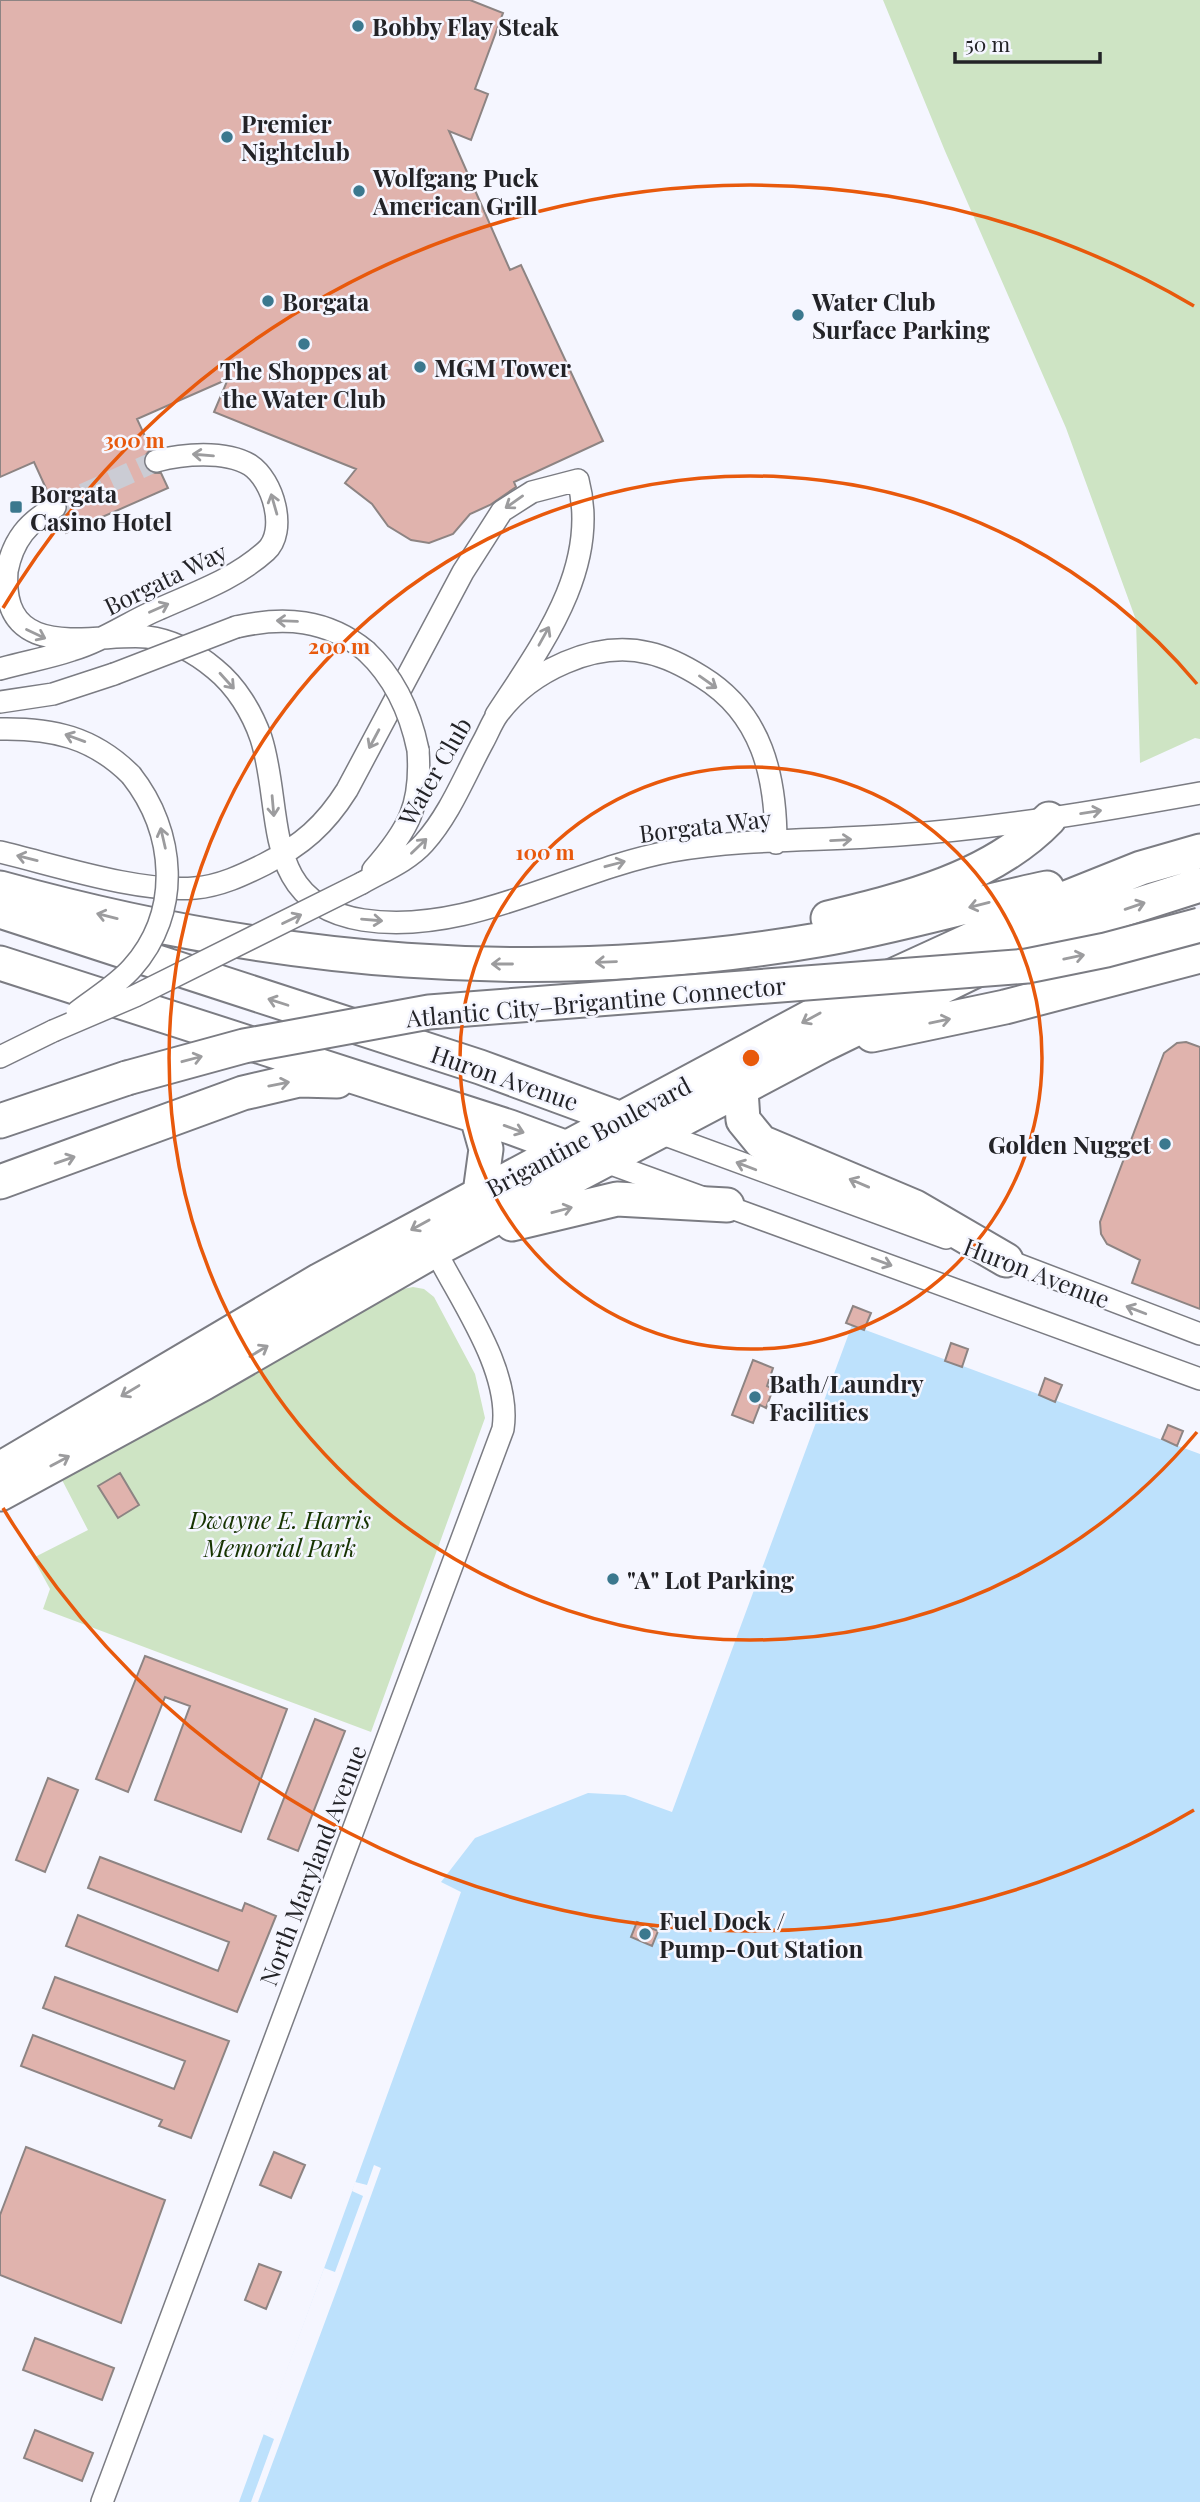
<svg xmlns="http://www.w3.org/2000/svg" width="1200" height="2502" font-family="'Playfair Display',serif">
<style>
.green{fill:#cee4c4}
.water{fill:#bde1fc}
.pier{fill:#f5f6ff}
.building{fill:#e0b3ad;stroke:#8d8483;stroke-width:2}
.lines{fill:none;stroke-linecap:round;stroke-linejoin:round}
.minor-tunnel{stroke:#cbccd4;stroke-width:21;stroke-dasharray:21 10;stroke-linecap:butt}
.minor-casing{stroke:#7b7c83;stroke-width:24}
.primary-casing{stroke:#7b7c83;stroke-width:37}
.minor{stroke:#fff;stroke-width:21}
.primary{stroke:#fff;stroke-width:33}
.minor-bridge-casing{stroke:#7b7c83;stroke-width:24;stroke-linecap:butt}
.primary-bridge-casing{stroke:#7b7c83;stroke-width:37;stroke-linecap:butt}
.minor-bridge{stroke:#fff;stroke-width:21}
.primary-bridge{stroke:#fff;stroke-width:33}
.oneway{stroke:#9c9c9e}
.ring{fill:none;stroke:#e8590c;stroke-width:3.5}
.poi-dot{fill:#3b788e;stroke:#f5f6ff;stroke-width:2.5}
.labels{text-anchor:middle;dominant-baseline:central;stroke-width:5;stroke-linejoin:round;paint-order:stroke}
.poi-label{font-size:24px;font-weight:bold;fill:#232327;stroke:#f5f6ff;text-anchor:start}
.street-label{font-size:24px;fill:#232327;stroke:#f5f6ff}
.park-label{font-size:24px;font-style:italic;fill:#163301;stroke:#f5f6ff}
.centre{fill:#e8590c;stroke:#f5f6ff;stroke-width:3.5}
.ring-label{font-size:21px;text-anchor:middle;font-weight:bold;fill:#e8590c;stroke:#f5f6ff;stroke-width:5;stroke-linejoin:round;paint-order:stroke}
</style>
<rect width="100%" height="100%" fill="#f5f6ff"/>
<path class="green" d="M883 0H1200V739L1195 738 1140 763 1136 620 1066 428 945 151Z
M413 1287 424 1289 434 1297 475 1374 485 1418 371 1732 43 1609 50 1589 33 1558 88 1530 61 1478 398 1290Z"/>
<path class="water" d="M852 1325 1200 1454V2502H239L461 1892 441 1882 475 1838 588 1793 625 1795 672 1812Z"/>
<path class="pier" d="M374 2165 381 2168 342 2276 258 2502H251L274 2439 263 2434 324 2268 335 2272 363 2196 352 2191 355 2182 367 2185Z"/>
<path class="building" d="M0 0H470L503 13 475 89 488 94 471 140 449 131 510 270 521 265 603 441 514 482 516 487 490 505 470 514 453 534 429 543 411 540 388 526 372 504 345 483 356 469 214 412 228 379 137 419 151 449 144 457 143 465 152 473H161L168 488 66 533 60 519 67 513 66 501 61 495H49L34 462 0 477Z
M1186 1042 1200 1047V1309L1132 1283 1140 1260 1107 1244 1101 1234 1100 1222 1164 1053 1177 1043Z
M853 1306 871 1313 864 1330 846 1323Z
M951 1343 968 1349 962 1367 945 1361Z
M753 1360 773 1368 767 1386 773 1389 766 1408 760 1405 753 1423 732 1415Z
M1045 1378 1062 1385 1055 1402 1039 1395Z
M1168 1425 1183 1431 1177 1446 1162 1439Z
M120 1473 139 1505 118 1518 98 1486Z
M145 1656 287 1709 241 1832 155 1800 190 1706 165 1697 128 1792 96 1779Z
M315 1719 345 1731 298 1851 268 1839Z
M48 1778 78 1790 45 1872 16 1860Z
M100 1857 242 1911 245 1903 276 1916 237 2012 66 1946 78 1915 218 1971 229 1942 88 1888Z
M637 1922 658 1931 652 1946 631 1937Z
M55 1977 229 2041 191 2138 159 2126 162 2120 21 2066 33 2035 174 2089 185 2061 43 2008Z
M26 2147 165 2200 121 2323 0 2275V2215Z
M274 2152 305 2165 291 2198 260 2185Z
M259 2264 281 2272 266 2309 245 2300Z
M35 2338 114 2368 102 2400 23 2370Z
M35 2430 93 2453 82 2481 24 2458Z"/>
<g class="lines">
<path class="minor-tunnel" d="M55 507 156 461"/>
<g class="minor-casing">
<path id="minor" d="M55 507C28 522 13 540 7 571 0 666 97 632 147 637 172 640 196 653 215 669 236 686 252 712 261 738 284 809 259 904 363 920 469 936 569 870 672 851 746 838 824 841 899 835 1000 828 1100 811 1200 793
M236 627C284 616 327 619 366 651
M0 669C24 662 49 658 72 650 103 641 130 621 159 609 197 592 235 579 266 551 288 531 273 480 250 465 225 450 182 454 156 461
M0 702 53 694 114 674
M0 729C52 728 93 737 131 775
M0 852C55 865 139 893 195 888 220 886 243 875 265 864 302 845 325 825 347 790L463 572 502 511 532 492 578 480C601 567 541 646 496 715
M373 870C409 829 422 805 418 750
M362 883C383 871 408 861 424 843 450 814 465 775 483 742 488 733 492 722 498 714 530 671 595 640 649 653 667 657 686 667 702 677 762 714 776 776 776 843
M0 1057 53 1031
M657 1132 946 1238
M600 1160 1200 1379
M996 1256 1200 1334
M102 2502 503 1429C512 1371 460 1300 435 1250"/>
</g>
<g class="primary-casing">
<path id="primary" d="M0 888C271 963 539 988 818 940 896 927 970 904 1047 888
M0 911 480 1067 635 1124
M828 918C906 899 992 878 1049 819
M0 963 510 1127 578 1152
M872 1035 1005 1007 1200 956
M741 1090 743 1120 761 1142 915 1207 1006 1260
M477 1117 486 1149 480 1193
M0 1121 127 1078
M0 1182 243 1093 299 1080 337 1081
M512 1224 617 1199 727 1205
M0 1469 320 1280 857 992 1036 910 1141 868 1200 851
M0 1494 204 1383 435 1250 825 1044 993 962 1112 913 1200 885"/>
</g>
<use href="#minor" class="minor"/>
<use href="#primary" class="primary"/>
<g class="minor-bridge-casing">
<path id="minor-bridge" d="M366 651C395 678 410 711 418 750
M114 674 236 627
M77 1012C95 998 117 985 132 968 182 912 176 832 131 775
M53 1031 135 996 362 883"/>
</g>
<g class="primary-bridge-casing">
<path id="primary-bridge" d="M127 1078 244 1046 429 1012 1027 966 1106 950 1200 925"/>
</g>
<use href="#minor-bridge" class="minor-bridge"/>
<use href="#primary-bridge" class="primary-bridge"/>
</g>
<defs><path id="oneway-shaft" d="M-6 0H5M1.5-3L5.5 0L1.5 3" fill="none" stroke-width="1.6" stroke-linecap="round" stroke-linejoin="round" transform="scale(1.75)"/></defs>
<g class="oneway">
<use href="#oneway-shaft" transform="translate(203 455) rotate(-175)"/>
<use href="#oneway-shaft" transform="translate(514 502) rotate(145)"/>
<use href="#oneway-shaft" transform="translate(274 504) rotate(-106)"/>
<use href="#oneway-shaft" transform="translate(159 608) rotate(-24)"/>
<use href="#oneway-shaft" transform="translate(287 621) rotate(-178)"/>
<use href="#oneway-shaft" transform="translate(36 634) rotate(25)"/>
<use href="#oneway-shaft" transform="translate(544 636) rotate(-61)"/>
<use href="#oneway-shaft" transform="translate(227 681) rotate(48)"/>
<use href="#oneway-shaft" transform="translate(708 682) rotate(35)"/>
<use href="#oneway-shaft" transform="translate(75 738) rotate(-160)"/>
<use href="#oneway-shaft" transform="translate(374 739) rotate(118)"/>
<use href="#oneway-shaft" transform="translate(273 806) rotate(85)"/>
<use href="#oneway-shaft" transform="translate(1091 812) rotate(-9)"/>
<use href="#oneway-shaft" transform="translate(163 838) rotate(-103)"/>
<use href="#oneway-shaft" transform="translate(841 840) rotate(-3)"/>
<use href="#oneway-shaft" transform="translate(419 846) rotate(-44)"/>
<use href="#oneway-shaft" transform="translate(27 858) rotate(-166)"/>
<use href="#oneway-shaft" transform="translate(615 864) rotate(-15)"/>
<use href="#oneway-shaft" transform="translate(979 905) rotate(166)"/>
<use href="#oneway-shaft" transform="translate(1135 906) rotate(-19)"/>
<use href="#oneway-shaft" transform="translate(107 916) rotate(-166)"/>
<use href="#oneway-shaft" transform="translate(292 919) rotate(-26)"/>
<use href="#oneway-shaft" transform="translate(372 920) rotate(5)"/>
<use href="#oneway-shaft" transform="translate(1074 957) rotate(-12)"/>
<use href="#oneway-shaft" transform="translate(606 962) rotate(178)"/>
<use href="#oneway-shaft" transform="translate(502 964) rotate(-180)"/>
<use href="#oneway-shaft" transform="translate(278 1002) rotate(-162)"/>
<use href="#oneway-shaft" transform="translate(811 1018) rotate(151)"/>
<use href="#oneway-shaft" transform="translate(940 1021) rotate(-12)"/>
<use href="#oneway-shaft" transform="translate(192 1059) rotate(-15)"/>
<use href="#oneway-shaft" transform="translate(279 1084) rotate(-11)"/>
<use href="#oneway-shaft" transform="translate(514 1129) rotate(20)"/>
<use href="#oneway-shaft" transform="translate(65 1160) rotate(-19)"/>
<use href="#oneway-shaft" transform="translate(746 1166) rotate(-159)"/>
<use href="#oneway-shaft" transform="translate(859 1183) rotate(-157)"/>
<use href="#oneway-shaft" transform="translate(562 1210) rotate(-15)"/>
<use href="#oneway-shaft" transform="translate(420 1225) rotate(151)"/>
<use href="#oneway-shaft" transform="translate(882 1262) rotate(20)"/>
<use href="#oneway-shaft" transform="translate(1136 1310) rotate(-159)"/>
<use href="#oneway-shaft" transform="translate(259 1351) rotate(-31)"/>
<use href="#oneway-shaft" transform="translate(130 1391) rotate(149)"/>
<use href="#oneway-shaft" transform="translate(60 1461) rotate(-28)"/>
</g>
<g class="ring">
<circle cx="751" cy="1058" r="291"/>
<path d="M1197 1432A582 582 0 1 1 1197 684"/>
<path d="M1194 1810A873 873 0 0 1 3 1508M3 608A873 873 0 0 1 1194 306"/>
</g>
<g class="poi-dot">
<circle cx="358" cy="26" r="7"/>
<circle cx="227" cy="137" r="7"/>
<circle cx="359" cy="191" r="7"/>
<circle cx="268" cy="301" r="7"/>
<circle cx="798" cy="315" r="7"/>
<circle cx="304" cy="344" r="7"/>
<circle cx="420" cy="367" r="7"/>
<rect x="9" y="500" width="14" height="14" rx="3.5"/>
<circle cx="1165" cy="1144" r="7"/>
<circle cx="755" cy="1397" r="7"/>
<circle cx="613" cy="1579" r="7"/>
<circle cx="645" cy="1934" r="7"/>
</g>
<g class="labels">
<g class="poi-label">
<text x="372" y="26">Bobby Flay Steak</text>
<text x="241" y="123">Premier<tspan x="241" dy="28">Nightclub</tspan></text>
<text x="373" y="177">Wolfgang Puck<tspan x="373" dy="28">American Grill</tspan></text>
<text x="282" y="301">Borgata</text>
<text x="812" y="301">Water Club<tspan x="812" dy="28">Surface Parking</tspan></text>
<text x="434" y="367">MGM Tower</text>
<text x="304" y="370" text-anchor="middle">The Shoppes at<tspan x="304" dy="28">the Water Club</tspan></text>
<text x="30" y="493">Borgata<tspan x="30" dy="28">Casino Hotel</tspan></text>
<text x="1151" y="1144" text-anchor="end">Golden Nugget</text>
<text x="769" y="1383">Bath/Laundry<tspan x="769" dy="28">Facilities</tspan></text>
<text x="627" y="1579">"A" Lot Parking</text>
<text x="659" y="1920">Fuel Dock /<tspan x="659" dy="28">Pump-Out Station</tspan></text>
</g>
<g class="street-label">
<text transform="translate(165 578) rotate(-26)">Borgata Way</text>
<text transform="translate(434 771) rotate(-60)">Water Club</text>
<text transform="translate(705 825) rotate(-7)">Borgata Way</text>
<text transform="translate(596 1001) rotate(-5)">Atlantic City–Brigantine Connector</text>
<text transform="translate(505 1077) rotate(19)">Huron Avenue</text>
<text transform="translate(588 1136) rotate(-28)">Brigantine Boulevard</text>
<text transform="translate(1037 1272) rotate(21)">Huron Avenue</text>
<text transform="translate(312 1865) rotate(-69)">North Maryland Avenue</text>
</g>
<g class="park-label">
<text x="280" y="1519">Dwayne E. Harris<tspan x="280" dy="28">Memorial Park</tspan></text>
</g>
</g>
<circle cx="751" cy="1058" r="10" class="centre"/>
<g class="ring-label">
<text x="134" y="448">300 m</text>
<text x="339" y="654">200 m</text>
<text x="545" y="860">100 m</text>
</g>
<path d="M955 52v10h145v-10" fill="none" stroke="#232327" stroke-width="3.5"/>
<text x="965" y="52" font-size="21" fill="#232327" stroke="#f5f6ff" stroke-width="5" paint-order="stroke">50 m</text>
</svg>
